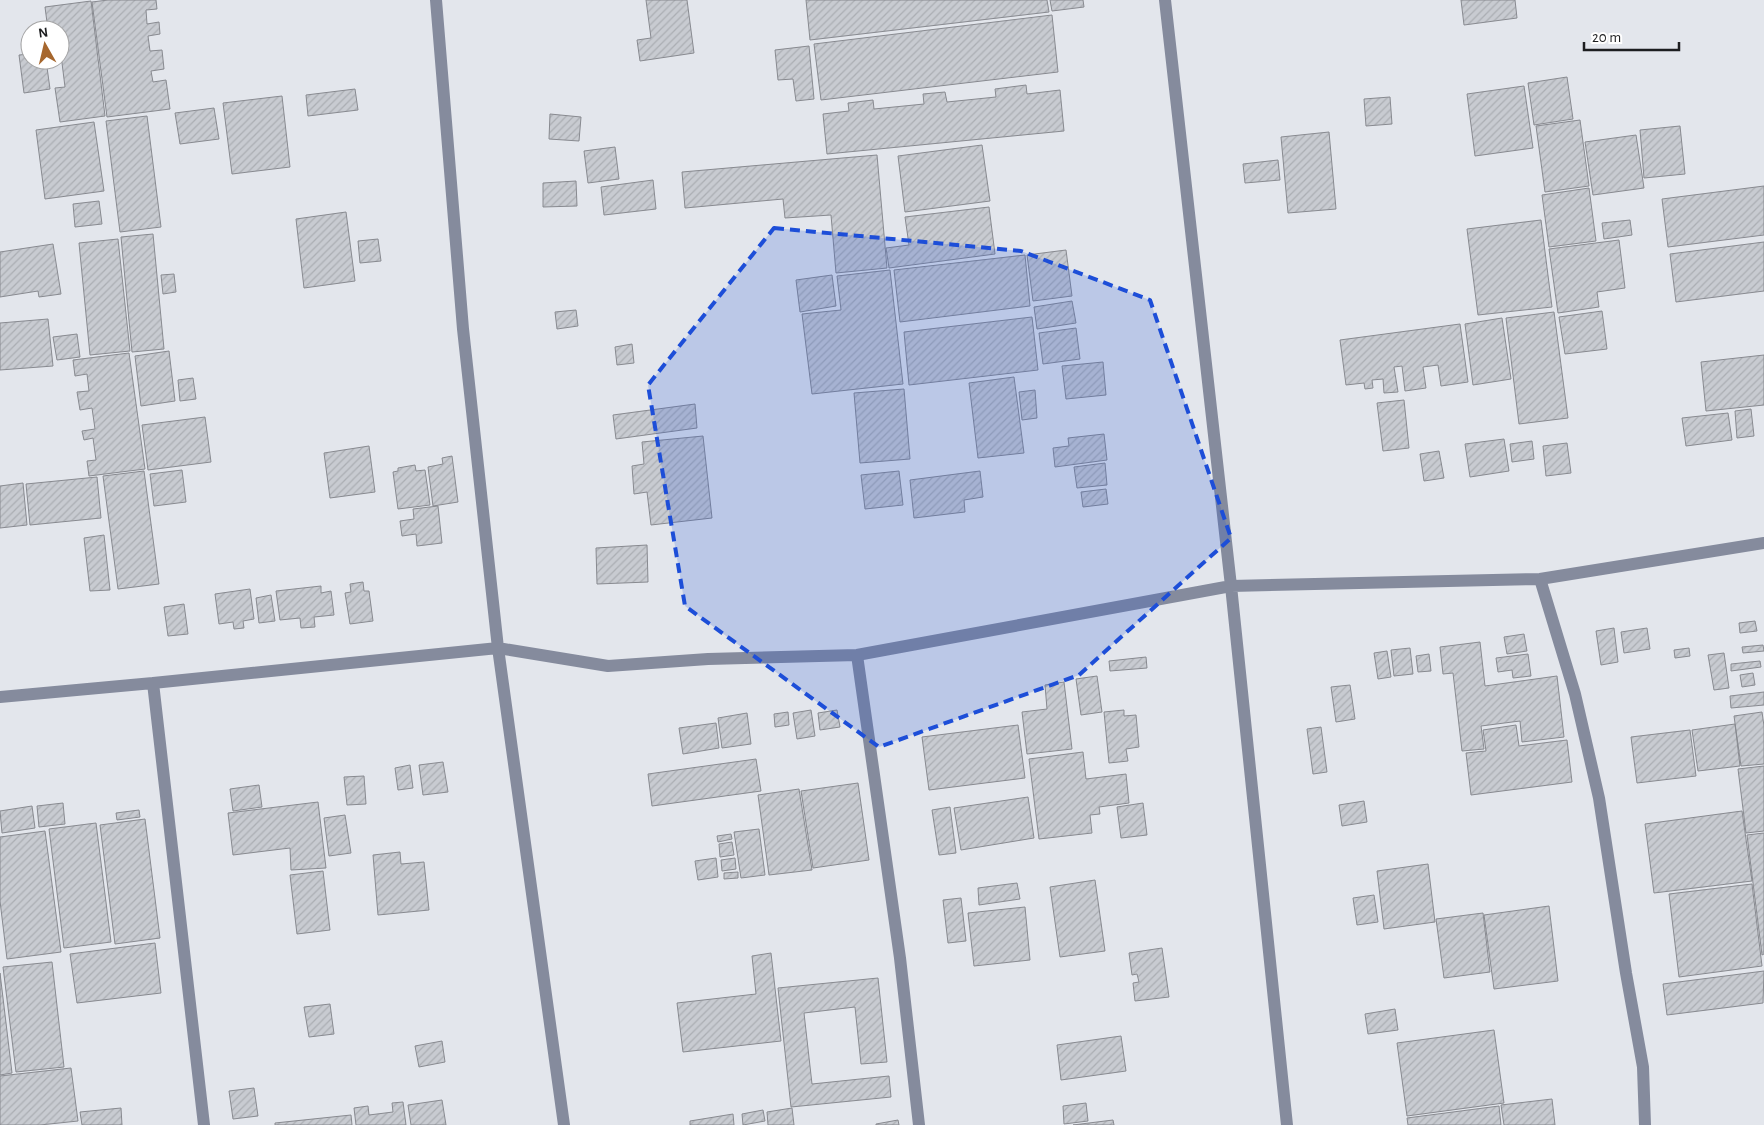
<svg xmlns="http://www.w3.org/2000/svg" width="1764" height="1125" font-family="'Alegreya Sans',sans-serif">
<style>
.building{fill:url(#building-hatch);stroke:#888a90}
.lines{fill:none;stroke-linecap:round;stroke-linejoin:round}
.minor{stroke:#858b9d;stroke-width:12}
.marked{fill:#1d4ed8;fill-opacity:0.2;stroke:#1d4ed8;stroke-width:4;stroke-dasharray:10 6;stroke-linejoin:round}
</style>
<defs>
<pattern id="building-hatch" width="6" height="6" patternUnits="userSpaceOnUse" patternTransform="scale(1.25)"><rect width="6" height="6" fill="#c8cbd1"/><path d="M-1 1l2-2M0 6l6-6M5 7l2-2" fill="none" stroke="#abaeb3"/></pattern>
</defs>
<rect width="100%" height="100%" fill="#e3e6ec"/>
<path class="building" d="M108 0H156L157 9 146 10 147 24 159 22 160 34 148 36 150 51 162 50 164 69 151 71 153 82 166 80 170 109 107 117 92 2Z
M646 0H687L694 53 640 61 637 40 651 38Z
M806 0H1047L1049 12 810 40Z
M1050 0H1083L1084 7 1052 11Z
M1461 0H1515L1517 18 1464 25Z
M91 1 105 116 60 122 55 88 65 87 60 47V30H48L45 7Z
M1052 15 1058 72 821 100 814 44Z
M809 46 814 99 796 101 793 79 778 80 775 50Z
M30 54V60H46L50 89 24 93 19 55Z
M1567 77 1573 119 1534 125 1528 83Z
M1026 85 1027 94 1060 90 1064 131 827 154 823 114 849 111 848 103 873 100 874 109 924 104 923 94 945 92 947 102 996 97 995 89Z
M1524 86 1533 148 1475 156 1467 94Z
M355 89 358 110 308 116 306 95Z
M282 96 290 167 232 174 223 103Z
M1390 97 1392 124 1366 126 1364 99Z
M214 108 219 139 180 144 175 113Z
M550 114 581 117 579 141 549 139Z
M147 116 161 227 120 232 106 121Z
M1580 120 1589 186 1545 192 1536 126Z
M94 122 104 191 45 199 36 130Z
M1680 126 1685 174 1644 178 1640 130Z
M1329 132 1336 209 1288 213 1281 137Z
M1636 135 1644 188 1593 195 1585 142Z
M982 145 990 201 905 212 898 156Z
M615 147 619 179 588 183 584 151Z
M877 155 887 268 836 273 831 215 785 218 783 199 685 208 682 172Z
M1278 160 1280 180 1245 183 1243 164Z
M653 180 656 209 604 215 601 187Z
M576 181 577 206 543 207V183Z
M1764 186V235L1668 247 1662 199Z
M1589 188 1596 241 1549 247 1542 195Z
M99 201 102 224 75 227 73 204Z
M989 207 995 254 889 268 886 248 909 245 905 217Z
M346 212 355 281 304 288 296 219Z
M1541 220 1552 307 1478 315 1467 229Z
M1630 220 1632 235 1604 239 1602 223Z
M153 234 164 349 132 352 121 237Z
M118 239 130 351 90 355 79 243Z
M378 239 381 261 360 263 358 241Z
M1619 240 1625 288 1597 292 1599 307 1558 313 1549 249Z
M1764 242V291L1676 302 1670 254Z
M53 244 61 294 39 297 38 291 0 297V252Z
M1066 250 1072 296 1033 301 1027 255Z
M1025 255 1030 306 900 322 894 270Z
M890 270 903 384 812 394 802 314 841 310 837 276Z
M174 274 176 292 163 294 161 275Z
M832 275 836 306 800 312 796 280Z
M1072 301 1076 323 1037 329 1034 307Z
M576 310 578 326 557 329 555 312Z
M1602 311 1607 349 1565 354 1559 317Z
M1554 312 1568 418 1519 424 1506 318Z
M1032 317 1038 370 909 385 904 332Z
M1502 318 1511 379 1473 385 1465 324Z
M48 319 53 366 0 370V323Z
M1460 324 1468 382 1441 386 1438 365 1423 367 1426 388 1405 391 1402 366 1394 367 1398 392 1384 393 1383 379 1372 380 1373 388 1365 389 1364 383 1346 385 1340 340Z
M1076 328 1080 359 1043 364 1039 333Z
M77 334 80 357 57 360 53 337Z
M632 344 634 363 617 365 615 347Z
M169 351 175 401 141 406 135 356Z
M129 353 145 469 89 476 87 461 96 460 93 438 84 440 82 431 95 429 92 408 80 410 77 392 89 391 87 374 75 376 73 360Z
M1764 355V405L1706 411 1701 362Z
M1103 362 1106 395 1066 399 1062 366Z
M1014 377 1024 453 978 458 969 383Z
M193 378 196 399 180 401 178 380Z
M904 389 910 459 860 463 854 393Z
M1035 390 1037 418 1022 420 1019 392Z
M1404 400 1409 448 1383 451 1377 403Z
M695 404 697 428 616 439 613 415Z
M1751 409 1754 436 1737 438 1735 411Z
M1728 413 1732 440 1686 446 1682 418Z
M205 417 211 462 148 470 142 425Z
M1104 434 1107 460 1055 467 1053 448 1069 446 1068 438Z
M703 436 712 518 651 525 647 492 634 494 632 466 644 464 642 442Z
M1504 439 1509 471 1470 477 1465 444Z
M1532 441 1534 459 1512 462 1510 444Z
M1567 443 1571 473 1546 476 1543 446Z
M369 446 375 492 330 498 324 453Z
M1439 451 1444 478 1424 481 1420 454Z
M452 456 458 502 433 506 428 467 443 464 442 458Z
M1105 463 1107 485 1077 488 1074 467Z
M415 465 416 471 425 470 430 505 398 509 393 472 398 471V468Z
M182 470 186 502 154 506 150 474Z
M144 471 159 584 118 589 103 476Z
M899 471 903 505 865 509 861 475Z
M980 471 983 497 964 500 965 512 914 518 910 480Z
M97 477 101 518 30 525 26 484Z
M23 483 27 525 0 528V486Z
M1106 489 1108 504 1083 507 1081 492Z
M438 506 442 543 417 546 416 534 402 536 400 521 414 519 413 509Z
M104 535 110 590 90 591 84 538Z
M647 545 648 582 597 584 596 548Z
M363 582 364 591H369L373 621 350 624 345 593 351 592 350 584Z
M321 586V593L331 591 334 615 314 617 315 627 301 628 300 618 280 620 276 591Z
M250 589 254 619 243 621 244 628 234 629 233 622 219 624 215 594Z
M271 595 275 621 259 623 256 598Z
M184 604 188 634 168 636 164 607Z
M1755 621 1757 631 1740 633 1739 623Z
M1614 628 1618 662 1601 665 1596 631Z
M1647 628 1650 649 1624 653 1621 632Z
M1524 634 1527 651 1507 654 1504 637Z
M1480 642 1485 686 1557 676 1564 737 1522 742 1520 721 1481 726 1484 749 1462 751 1453 673 1443 674 1440 647Z
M1763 645 1764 651 1743 653 1742 647Z
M1410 648 1413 674 1394 676 1391 650Z
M1689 648 1690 656 1675 658 1674 650Z
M1387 651 1391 677 1378 679 1374 653Z
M1724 653 1729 688 1714 690 1708 655Z
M1429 654 1431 671 1418 672 1416 656Z
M1528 654 1531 676 1513 678 1512 670 1498 672 1496 658Z
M1146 657 1147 668 1110 671 1109 661Z
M1760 661 1761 667 1731 671V664Z
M1753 673 1755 685 1742 687 1740 675Z
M1097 676 1102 712 1081 715 1076 679Z
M1064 682 1072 749 1027 754 1022 712 1047 709 1045 685Z
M1350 685 1355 719 1336 722 1331 687Z
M1764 692V705L1731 708 1730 696Z
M811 710 815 736 797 739 793 713Z
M837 710 840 727 820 730 818 713Z
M1124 710V716L1136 715 1139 747 1126 749 1128 761 1109 763 1104 712Z
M788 712 789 725 775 727 774 714Z
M1762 712 1764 726V764L1741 766 1734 716Z
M747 713 751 744 722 748 718 718Z
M716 723 719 748 683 754 679 728Z
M1735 724 1740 766 1698 771 1692 730Z
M1018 725 1025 778 929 790 922 737Z
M1516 725 1519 746 1567 740 1572 782 1471 795 1466 753 1486 751 1483 730Z
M1321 727 1327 772 1313 774 1307 729Z
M1690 730 1696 776 1637 783 1631 737Z
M1083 752 1086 779 1126 774 1129 803 1099 807 1100 814 1090 815 1092 833 1039 839 1029 759Z
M756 759 761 791 652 806 648 774Z
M443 762 448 792 423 795 419 765Z
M410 765 413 788 398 790 395 768Z
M1764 766V831L1746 833 1738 769Z
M364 776 366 804 347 805 344 777Z
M858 783 869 860 813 868 801 791Z
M259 785 262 807 233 811 230 789Z
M799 789 812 870 769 875 758 795Z
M1028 797 1034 838 961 850 954 808Z
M1364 801 1367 822 1342 826 1339 805Z
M318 802 326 868 291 870 290 848 233 855 228 813Z
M63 803 65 824 39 827 37 806Z
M1143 803 1147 835 1121 838 1117 807Z
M32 806 35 828 2 833 0 811Z
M950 807 956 853 939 855 932 810Z
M139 810 140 817 117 820 116 813Z
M1742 811 1752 881 1654 893 1645 824Z
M345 815 351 853 329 856 324 818Z
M145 819 160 938 115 944 100 825Z
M96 823 111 942 64 948 49 829Z
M759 829 765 875 741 878 734 832Z
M45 831 61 952 7 959 0 901V837Z
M1764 833V954L1762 955 1747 835Z
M731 834 732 839 718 842 717 836Z
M732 842 734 855 720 857 719 844Z
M400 852 401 864 424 862 429 910 378 915 373 855Z
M716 858 718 877 698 880 695 861Z
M735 858 736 869 722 871 721 860Z
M1428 864 1435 922 1384 929 1377 871Z
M323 871 330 930 297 934 290 875Z
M738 872V878L724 879V873Z
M1095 880 1105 951 1060 957 1050 887Z
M1017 883 1020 899 979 905 978 888Z
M1752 884 1762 966 1679 977 1669 894Z
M1374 895 1378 922 1357 925 1353 898Z
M961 898 966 941 948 943 943 900Z
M1549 906 1558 981 1494 989 1484 915Z
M1025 907 1030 960 974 966 968 913Z
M1483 913 1490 972 1444 978 1436 919Z
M155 943 161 993 77 1003 70 954Z
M1162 948 1169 997 1135 1001 1133 983 1139 982 1137 974 1132 975 1129 953Z
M771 953 781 1041 683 1052 677 1003 756 994 752 956Z
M52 962 64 1067 16 1072 3 967Z
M1764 971 1763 1003 1667 1015 1663 984Z
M0 973 12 1073 0 1075Z
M878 978 887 1062 861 1064 855 1007 804 1013 812 1084 889 1076 891 1097 791 1107 778 988Z
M330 1004 334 1034 309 1037 304 1007Z
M1395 1009 1398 1030 1368 1034 1365 1014Z
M1494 1030 1504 1103 1407 1116 1397 1043Z
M1121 1036 1126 1071 1061 1080 1057 1045Z
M442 1041 445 1062 419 1067 415 1046Z
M71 1068 78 1121 40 1125H0V1076Z
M254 1088 258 1116 233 1119 229 1091Z
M1552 1099 1555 1125H1504L1501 1105Z
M442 1100 446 1125H411L408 1105Z
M403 1102 406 1125H356L354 1108 368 1106 369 1115 393 1112 392 1103Z
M1086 1103 1088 1121 1064 1124 1063 1106Z
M1499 1106 1501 1125H1408L1407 1118Z
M121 1108 122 1125H82L80 1112Z
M792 1108 794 1125H768L767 1112Z
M763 1110 765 1121 743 1125 742 1114Z
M733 1114 734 1125H690V1121Z
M351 1115 352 1125H275V1123Z
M898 1120 899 1125H876V1124Z
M1113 1120 1114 1125H1073Z"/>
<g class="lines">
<path class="minor" d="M436 0 463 329 498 648 564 1125
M1165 0 1231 586 1287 1125
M1540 579 1575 694 1599 798 1626 973 1643 1067 1645 1125
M857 655 900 958 919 1125
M153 683 204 1125
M0 697 153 683 498 648 608 666 708 659 857 655 1231 586 1540 579 1764 543"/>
</g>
<path class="marked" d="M774 228 1021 251 1150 300 1231 538 1079 675 879 747 685 606 648 385Z"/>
<g transform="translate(45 45) rotate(352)"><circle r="24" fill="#ffffff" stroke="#a5a5a6"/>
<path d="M0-4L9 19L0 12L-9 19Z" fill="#a6672e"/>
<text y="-8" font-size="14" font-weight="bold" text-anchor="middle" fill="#1d1e20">N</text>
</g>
<path d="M1584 42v8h95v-8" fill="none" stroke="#1d1e20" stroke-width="2.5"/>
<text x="1592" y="42" font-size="15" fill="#1d1e20" stroke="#ffffff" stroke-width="4" paint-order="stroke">20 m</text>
</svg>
